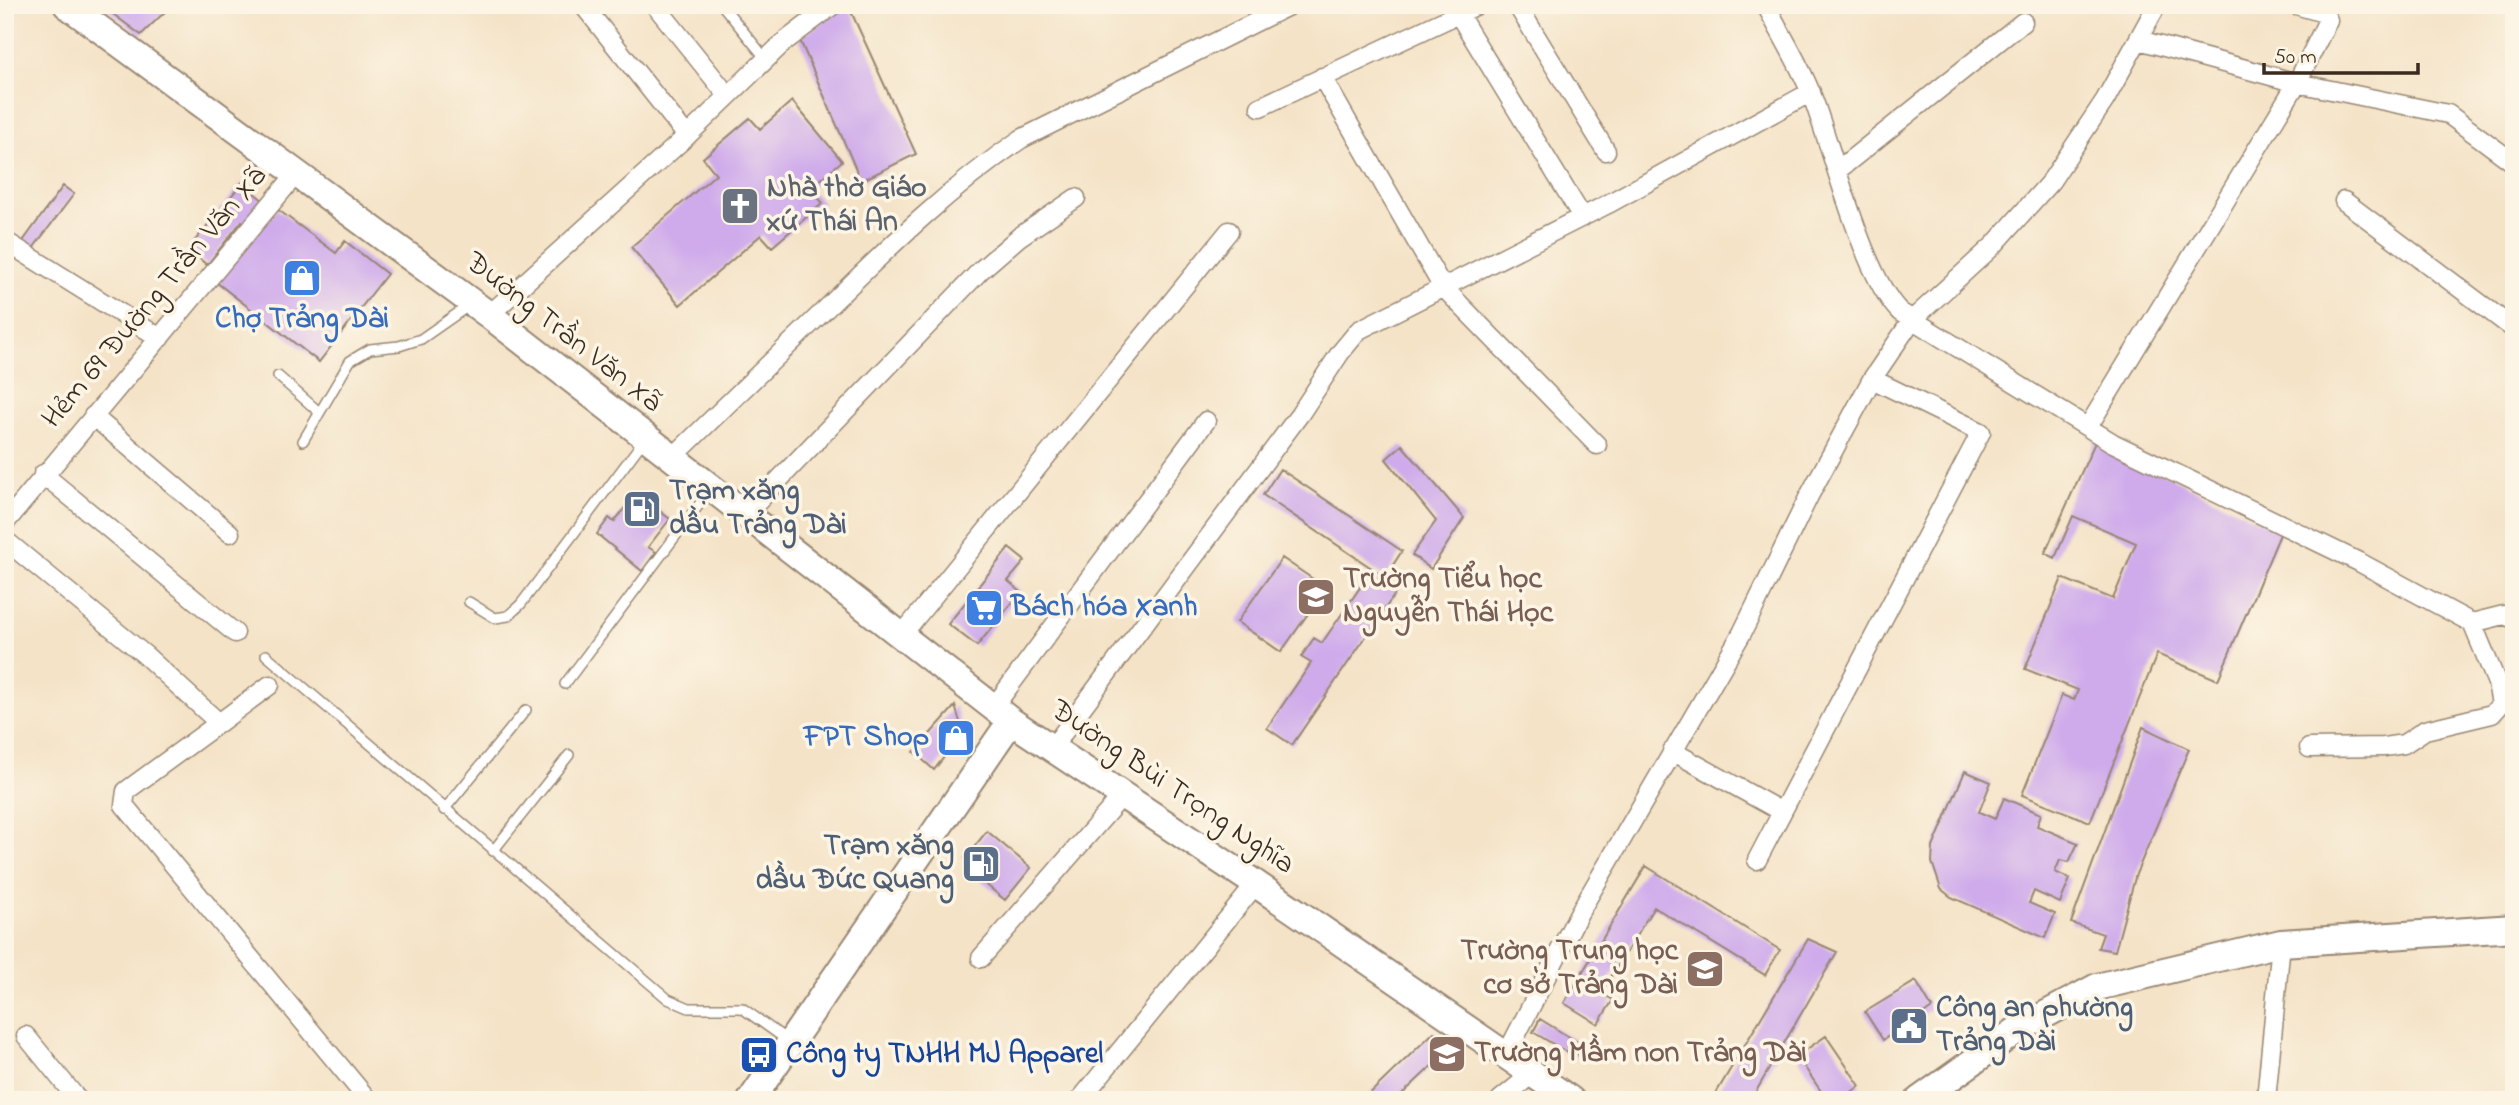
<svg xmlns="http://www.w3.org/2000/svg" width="2519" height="1105" font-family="'Indie Flower',sans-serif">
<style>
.building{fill:#cfabeb}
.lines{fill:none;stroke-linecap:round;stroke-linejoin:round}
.lane-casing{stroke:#988672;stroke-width:12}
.street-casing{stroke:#988672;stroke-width:21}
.secondary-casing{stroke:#988672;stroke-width:30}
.lane{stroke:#fff;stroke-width:9}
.street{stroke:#fff;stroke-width:18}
.secondary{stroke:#fff;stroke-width:26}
.labels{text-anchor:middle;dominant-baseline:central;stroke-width:7;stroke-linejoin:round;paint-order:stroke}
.worship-label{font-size:30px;font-weight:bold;fill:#5b616d;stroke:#fcf5e5;text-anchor:start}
.street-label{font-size:30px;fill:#3b2a1e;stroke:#fcf5e5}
.shop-label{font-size:30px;font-weight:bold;fill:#366cbe;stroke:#fcf5e5}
.service-label{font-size:30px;font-weight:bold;fill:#4e5e75;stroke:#fcf5e5;text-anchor:start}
.education-label{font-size:30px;font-weight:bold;fill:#785e54;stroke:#fcf5e5;text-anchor:start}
.transit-label{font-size:30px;font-weight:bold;fill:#164399;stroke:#fcf5e5;text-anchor:start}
</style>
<rect width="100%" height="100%" fill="#fcf5e5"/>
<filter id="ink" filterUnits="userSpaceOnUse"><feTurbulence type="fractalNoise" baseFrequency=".0143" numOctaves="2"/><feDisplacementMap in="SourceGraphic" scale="14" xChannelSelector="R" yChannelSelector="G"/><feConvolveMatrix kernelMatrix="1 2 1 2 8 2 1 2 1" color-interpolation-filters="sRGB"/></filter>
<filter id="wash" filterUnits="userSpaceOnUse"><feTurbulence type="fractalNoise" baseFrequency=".00686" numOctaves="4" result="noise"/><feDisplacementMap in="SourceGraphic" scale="28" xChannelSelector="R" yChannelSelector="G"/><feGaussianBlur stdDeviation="1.57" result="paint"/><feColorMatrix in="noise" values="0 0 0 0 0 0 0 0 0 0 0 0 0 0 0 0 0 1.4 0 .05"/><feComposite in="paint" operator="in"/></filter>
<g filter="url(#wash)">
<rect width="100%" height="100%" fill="#f4e3c7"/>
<g id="blocks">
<path class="building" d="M101 5H172L141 35Z
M848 5 916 154 861 181 799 38Z
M792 101 842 161 810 189 823 203 772 247 761 235 680 305 631 247 716 174 703 158 750 118 760 129Z
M242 183 265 202 247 225 242 221 207 265 188 249Z
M63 186 74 194 31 251 21 244Z
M277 209 336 253 345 241 387 274 319 362 216 282Z
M2096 440 2281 532 2218 680 2157 654 2090 822 2022 795 2062 695 2074 700 2078 690 2025 669 2062 578 2113 599 2136 543 2073 516 2055 558 2045 553Z
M1402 445 1464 518 1431 569 1412 555 1436 521 1386 459Z
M1280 469 1402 551 1385 577 1263 495Z
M636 493 670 519 648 547 656 552 642 571 597 534 609 518 614 522Z
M1009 548 1025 561 1008 581 1021 592 977 646 948 624Z
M1282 558 1326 588 1281 652 1237 622Z
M1370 573 1397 591 1292 745 1267 728 1311 663 1301 657 1314 638 1322 643Z
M955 706 960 722 957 740 934 770 914 752Z
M2143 727 2189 749 2136 874 2115 951 2098 948 2103 934 2071 923Z
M1965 771 1991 782 1979 812 1995 819 2004 798 2041 814 2037 826 2078 843 2069 862 2060 860 2055 872 2070 879 2060 903 2034 891 2029 903 2055 914 2045 938 1951 897 1941 889 1932 862 1933 847Z
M987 831 1031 868 1005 900 977 877 982 871 965 858Z
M1646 866 1780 950 1765 975 1654 907 1601 993 1613 1000 1598 1024 1564 1003Z
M1808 939 1837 952 1751 1100H1712Z
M1916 981 1932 1008 1918 1018 1922 1025 1902 1039 1897 1030 1883 1040 1865 1012Z
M1540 1019 1582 1045 1575 1057 1533 1032Z
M1434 1032 1452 1047 1400 1096 1404 1100H1363Z
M1826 1036 1860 1086 1840 1100H1827L1797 1056Z"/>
</g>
</g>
<g filter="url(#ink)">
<use href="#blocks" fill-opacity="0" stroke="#988672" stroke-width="2"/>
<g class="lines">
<g class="lane-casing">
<path id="lane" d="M722 5 766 59
M278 376 319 412
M303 441 350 361 370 349 399 346 421 339 471 304
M469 602 495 618 508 616 521 604 644 440
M266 655 668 999 689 1008H742L787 1040
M565 684 710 490
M444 810 526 710
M493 851 569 755"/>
</g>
<g class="street-casing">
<path id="street" d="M583 5 687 136
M655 5 728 96
M1517 5 1606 151
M1766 5C1781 35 1800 64 1812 96 1833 150 1862 274 1900 312L2113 443 2359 562 2472 623 2504 615 2514 619
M1459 15 1581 215
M2139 40 2297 83 2448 114 2514 163
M1322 77 1442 286 1597 445
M1260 107 1477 5
M1838 170 2023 22
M2344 201 2514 329
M5 241 160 338
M489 315 687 136 784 42 833 5
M93 416 230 533
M2088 427 2297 83 2328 20 2324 13 2296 5
M671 459C725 407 778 355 832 303 894 242 949 189 1021 139L1290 5
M43 474 235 633
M744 516 981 270 1019 237 1076 198
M5 523 296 174
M5 540 145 655 219 723 126 791 124 805 368 1100
M901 636 1229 231
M993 708 1206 421
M219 723 270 685
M1052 748 1300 414 1340 353 1359 330 1608 204 1811 92
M2309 748 2384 747 2404 744 2425 730 2492 714 2501 704 2497 683 2472 623
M1672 751 1782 812
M1757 860 1981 432 1872 379
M981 958 1121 797
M26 1036 78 1100
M1506 1055 1579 913 1742 633 1809 496 1872 379 1912 320 1993 246 2051 181 2105 100 2157 5
M1080 1100 1256 884
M1500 1100 1532 1074
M2266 1100 2281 943"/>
</g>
<g class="secondary-casing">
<path id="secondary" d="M67 5 489 315 1011 721 1256 884 1571 1100
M751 1100 1011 721
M1919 1100 2020 1028 2097 987 2281 943 2514 928"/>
</g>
<use href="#lane" class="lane"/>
<use href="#street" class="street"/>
<use href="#secondary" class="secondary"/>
</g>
</g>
<defs>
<g id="church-square" transform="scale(2.0125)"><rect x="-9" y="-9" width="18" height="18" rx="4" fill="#6b7280" stroke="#fcf5e5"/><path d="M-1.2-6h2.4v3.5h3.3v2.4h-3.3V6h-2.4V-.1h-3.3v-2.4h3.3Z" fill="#fff"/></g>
<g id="shop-square" transform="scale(2.0125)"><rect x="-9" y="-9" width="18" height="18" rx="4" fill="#3f7fe0" stroke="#fcf5e5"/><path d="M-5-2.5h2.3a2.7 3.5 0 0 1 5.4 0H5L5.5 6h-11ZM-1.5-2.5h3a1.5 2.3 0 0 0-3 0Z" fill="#fff"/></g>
<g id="fuel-square" transform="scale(2.0125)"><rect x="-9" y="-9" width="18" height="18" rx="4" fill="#5c6f8a" stroke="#fcf5e5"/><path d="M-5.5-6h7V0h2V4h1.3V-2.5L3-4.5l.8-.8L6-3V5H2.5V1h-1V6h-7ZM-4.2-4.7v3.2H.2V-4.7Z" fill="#fff"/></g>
<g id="school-square" transform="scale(2.0125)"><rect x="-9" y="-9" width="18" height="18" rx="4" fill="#8d6e63" stroke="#fcf5e5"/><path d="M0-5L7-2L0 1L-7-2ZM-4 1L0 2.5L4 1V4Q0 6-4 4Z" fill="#fff"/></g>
<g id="supermarket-square" transform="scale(2.0125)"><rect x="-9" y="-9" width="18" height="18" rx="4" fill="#3f7fe0" stroke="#fcf5e5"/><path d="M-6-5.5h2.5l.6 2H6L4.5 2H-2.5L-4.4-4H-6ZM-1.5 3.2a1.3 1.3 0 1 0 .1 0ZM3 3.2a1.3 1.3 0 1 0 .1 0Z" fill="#fff"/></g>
<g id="civic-square" transform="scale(2.0125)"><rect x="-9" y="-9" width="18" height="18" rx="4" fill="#5c6f8a" stroke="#fcf5e5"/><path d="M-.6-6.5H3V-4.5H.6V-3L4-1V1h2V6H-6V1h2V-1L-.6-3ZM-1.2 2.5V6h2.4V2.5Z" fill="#fff"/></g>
<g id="bus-square" transform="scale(2.0125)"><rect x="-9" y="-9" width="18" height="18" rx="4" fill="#1a4fb4" stroke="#fcf5e5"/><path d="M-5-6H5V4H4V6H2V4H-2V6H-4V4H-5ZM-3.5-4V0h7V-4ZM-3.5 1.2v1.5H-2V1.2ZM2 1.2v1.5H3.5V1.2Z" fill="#fff"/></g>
</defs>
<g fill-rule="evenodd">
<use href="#church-square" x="740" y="206"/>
<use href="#shop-square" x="302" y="278"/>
<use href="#fuel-square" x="642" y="509"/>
<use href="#school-square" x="1316" y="597"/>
<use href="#supermarket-square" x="984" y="608"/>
<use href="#shop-square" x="956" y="738"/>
<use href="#fuel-square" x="981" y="864"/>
<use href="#school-square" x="1705" y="969"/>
<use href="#civic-square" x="1909" y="1026"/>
<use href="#school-square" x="1447" y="1054"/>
<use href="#bus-square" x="759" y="1055"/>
</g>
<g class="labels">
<g class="worship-label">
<text x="767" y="189">Nhà thờ Giáo<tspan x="767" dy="34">xứ Thái An</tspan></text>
</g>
<g class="street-label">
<text transform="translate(155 298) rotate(-50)">Hẻm 69 Đường Trần Văn Xã</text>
<text transform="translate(563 333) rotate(38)">Đường Trần Văn Xã</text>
<text transform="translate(1172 788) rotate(34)">Đường Bùi Trọng Nghĩa</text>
</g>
<g class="shop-label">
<text x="302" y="320">Chợ Trảng Dài</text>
<text x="1011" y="608" text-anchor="start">Bách hóa Xanh</text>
<text x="929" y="738" text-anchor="end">FPT Shop</text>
</g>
<g class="service-label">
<text x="669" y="492">Trạm xăng<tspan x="669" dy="34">dầu Trảng Dài</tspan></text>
<text x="954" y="847" text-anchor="end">Trạm xăng<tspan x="954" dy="34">dầu Đức Quang</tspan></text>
<text x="1936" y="1009">Công an phường<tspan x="1936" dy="34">Trảng Dài</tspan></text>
</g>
<g class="education-label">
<text x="1343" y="580">Trường Tiểu học<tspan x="1343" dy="34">Nguyễn Thái Học</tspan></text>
<text x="1678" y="952" text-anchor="end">Trường Trung học<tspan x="1678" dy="34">cơ sở Trảng Dài</tspan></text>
<text x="1474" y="1054">Trường Mầm non Trảng Dài</text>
</g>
<g class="transit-label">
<text x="786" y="1055">Công ty TNHH MJ Apparel</text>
</g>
</g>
<rect width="2519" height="1105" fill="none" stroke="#fcf5e5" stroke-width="28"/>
<path d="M2264 63v10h154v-10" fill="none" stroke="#3b2a1e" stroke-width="3.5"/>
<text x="2274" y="63" font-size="21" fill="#3b2a1e" stroke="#fcf5e5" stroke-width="5" paint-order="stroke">50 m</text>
</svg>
